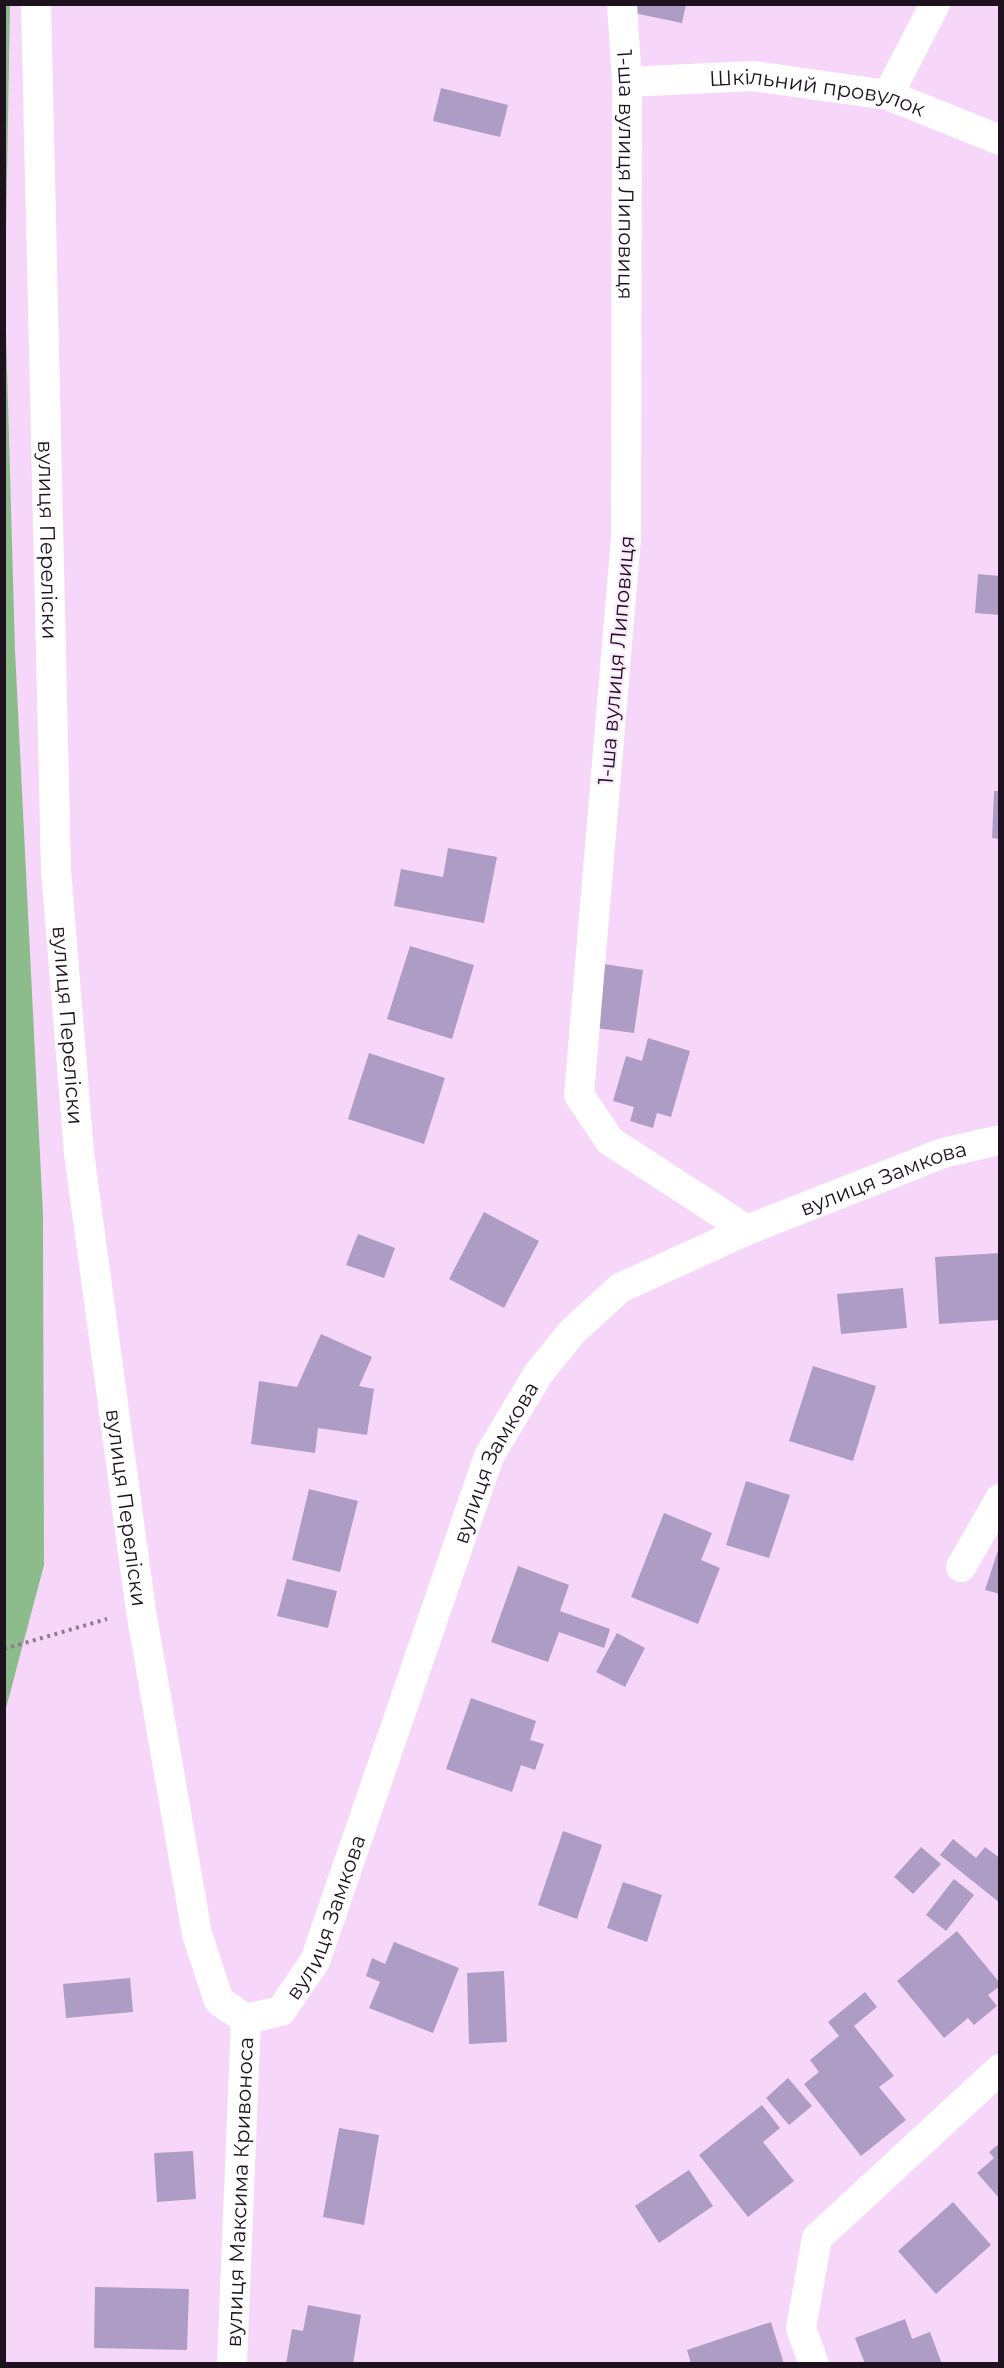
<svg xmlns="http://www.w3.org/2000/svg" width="1004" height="2368" font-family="Montserrat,sans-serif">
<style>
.forest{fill:#8cbc8b}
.building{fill:#ad9dc4}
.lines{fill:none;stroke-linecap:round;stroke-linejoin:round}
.path{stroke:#907991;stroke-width:4;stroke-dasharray:3 4.5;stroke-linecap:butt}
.street{stroke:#fff;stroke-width:30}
.labels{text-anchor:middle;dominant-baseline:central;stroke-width:4.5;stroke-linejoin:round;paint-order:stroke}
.street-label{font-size:21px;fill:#1e121e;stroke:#fde9fe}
</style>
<rect width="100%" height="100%" fill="#f7d7f9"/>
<path class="forest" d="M10 4 5 296 15 650 43 1215 44 1565 5 1712 4 5Z"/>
<path class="building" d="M630 4H686L682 23 629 12Z
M441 88 508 105 500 137 433 121Z
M978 574 1000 576V615L975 613Z
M994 791H1000V839L992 838Z
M448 848 497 857 484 923 394 906 401 869 443 877Z
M410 946 474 965 452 1039 387 1019Z
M604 964 643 970 634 1033 596 1028Z
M648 1038 690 1051 671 1117 657 1113 653 1128 630 1121 634 1107 613 1101 626 1056 642 1061Z
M369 1053 445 1078 424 1144 348 1119Z
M484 1212 539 1241 504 1308 449 1279Z
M358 1234 395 1248 384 1278 346 1265Z
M1000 1253V1320L939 1324 935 1257Z
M903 1288 907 1328 841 1334 837 1294Z
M321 1334 372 1357 359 1386 374 1389 367 1435 318 1428 315 1453 251 1444 259 1381 297 1387Z
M813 1366 876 1386 853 1461 789 1441Z
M746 1481 790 1495 769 1558 726 1545Z
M309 1489 358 1501 340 1572 292 1560Z
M664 1513 712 1533 701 1560 720 1568 698 1624 631 1597Z
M1000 1544V1594L985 1590Z
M518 1566 569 1585 560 1611 610 1629 604 1648 559 1632 548 1662 491 1642Z
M287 1579 337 1591 328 1628 277 1616Z
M617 1633 645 1648 625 1687 596 1672Z
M471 1698 536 1721 530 1740 544 1744 535 1770 521 1765 512 1792 446 1769Z
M563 1831 602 1845 577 1919 538 1905Z
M953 1839 976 1858 985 1847 1000 1858V1903L940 1855Z
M921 1847 941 1864 913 1894 894 1877Z
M954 1879 974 1895 946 1931 926 1915Z
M623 1882 662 1895 647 1942 607 1928Z
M957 1931 1000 1983V1986L988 1995 997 2006 974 2025 968 2018 944 2038 897 1981Z
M394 1942 459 1968 433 2033 369 2008 380 1982 366 1976 372 1958 385 1964Z
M504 1971 507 2042 469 2044 467 1973Z
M130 1978 133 2012 66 2018 63 1984Z
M865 1992 877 2007 854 2026 894 2076 879 2087 906 2120 861 2156 804 2084 819 2072 810 2060 839 2036 828 2022Z
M788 2078 812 2106 789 2125 766 2098Z
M762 2105 780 2128 763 2142 794 2181 748 2217 699 2155Z
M339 2128 379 2135 364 2225 323 2217Z
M1000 2143V2199L977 2173 994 2158 989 2152Z
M193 2151 196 2199 157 2202 154 2153Z
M689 2170 713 2206 659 2243 635 2206Z
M953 2202 991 2245 936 2294 898 2251Z
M95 2287 189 2289 187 2350 94 2348Z
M308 2305 361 2315 353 2364H286L292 2329 303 2331Z
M905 2319 912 2339 930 2332 942 2364H865L855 2338Z
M771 2322 784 2364H691L687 2350Z"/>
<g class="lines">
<path class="path" d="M4 1649 107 1619"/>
<g class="street">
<path id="s1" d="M36 4 56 870 79 1153 141 1611 197 1934 219 2001 246 2019"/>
<path id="s2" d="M622 4 627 82 626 538 579 1095 610 1141 747 1230"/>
<path id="s3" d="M627 82 753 76 888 95 1000 140"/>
<path d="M888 95 935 4"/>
<path d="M961 1567 1000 1499"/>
<path id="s4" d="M246 2019 281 2011 315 1961 489 1456 538 1374 572 1332 620 1288 747 1230 943 1153 1000 1140"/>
<path id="s5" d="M232 2364 246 2019"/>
<path d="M814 2364 801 2328 817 2238 1000 2069"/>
</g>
</g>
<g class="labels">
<g class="street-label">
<text stroke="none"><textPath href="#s3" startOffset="192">Шкільний провулок</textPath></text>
<text stroke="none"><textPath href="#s2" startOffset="171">1-ша вулиця Липовиця</textPath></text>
<text stroke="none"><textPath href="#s1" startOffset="536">вулиця Переліски</textPath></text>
<text transform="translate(616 660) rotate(-85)">1-ша вулиця Липовиця</text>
<text stroke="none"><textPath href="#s1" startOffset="1022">вулиця Переліски</textPath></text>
<text stroke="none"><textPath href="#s4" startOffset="1131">вулиця Замкова</textPath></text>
<text stroke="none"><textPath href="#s4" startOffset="627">вулиця Замкова</textPath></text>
<text stroke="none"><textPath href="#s1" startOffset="1508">вулиця Переліски</textPath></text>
<text stroke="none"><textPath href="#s4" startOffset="141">вулиця Замкова</textPath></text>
<text stroke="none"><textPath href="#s5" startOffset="172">вулиця Максима Кривоноса</textPath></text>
</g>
</g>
<rect width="1004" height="2368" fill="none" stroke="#1e121e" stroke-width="12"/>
</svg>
